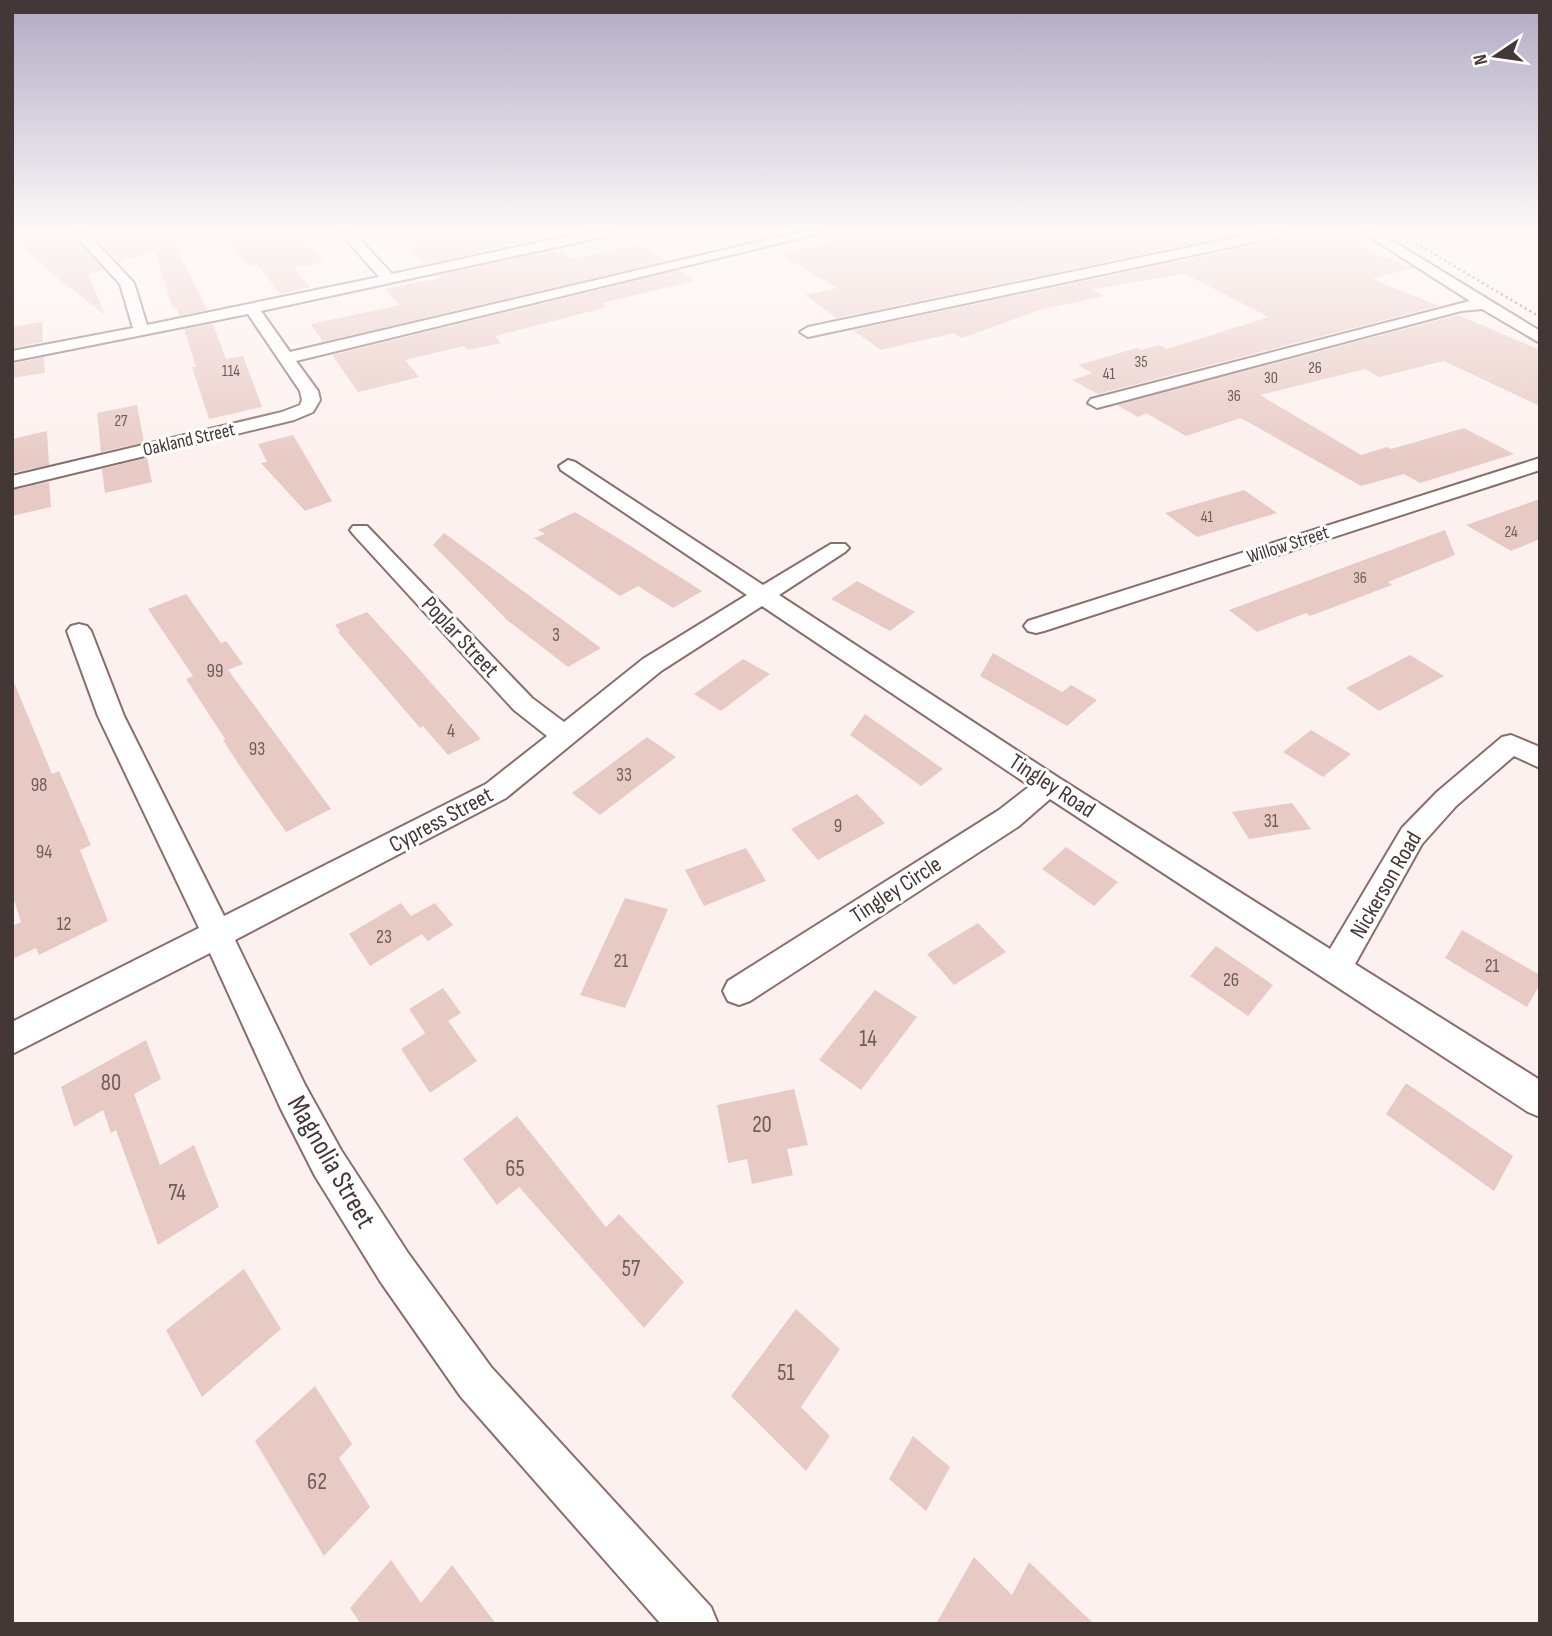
<svg xmlns="http://www.w3.org/2000/svg" width="1552" height="1636" font-family="'Sofia Sans Condensed',sans-serif">
<style>
.building{fill:#e8cac5}
.lines{fill:none;stroke-linecap:round;stroke-linejoin:round}
.street-casing{stroke:#896e6a;stroke-width:4}
.street{fill:#fff;fill-rule:evenodd}
.rail{stroke:#756967;stroke-width:2.5;stroke-dasharray:2 3.5;stroke-linecap:butt}
.labels{text-anchor:middle;dominant-baseline:central;stroke-width:6;stroke-linejoin:round;paint-order:stroke}
.far-number-label{font-size:16px;fill:#6d5c5a}
.far-street-label{font-size:19px;fill:#443836;stroke:#fff}
.number-label{font-size:19px;fill:#6d5c5a}
.street-label{font-size:23px;fill:#443836;stroke:#fff}
.near-number-label{font-size:23px;fill:#6d5c5a}
.near-street-label{font-size:28px;fill:#443836;stroke:#fff}
</style>
<rect width="100%" height="100%" fill="#fdf1ef"/>
<path class="building" d="M12 232H70L103 270 88 274 105 315 54 275 12 236Z
M90 232H190L191 242 176 246 207 310 179 316 177 308 173 309 155 251 121 261V265Z
M222 232H264L276 241 301 236 324 262 294 268 310 287 280 294 257 264 247 266Z
M477 232H537L545 238 425 264 410 250 419 248 414 243Z
M877 232H1248L837 318 805 295 837 288 780 254Z
M1291 232H1342L1372 252 1413 268 1372 279 1439 306 1098 394 1072 380 1092 373 1078 365 1137 348 1141 350 1159 345 1167 349 1269 317 1185 274 1092 289 1104 296 1039 310 962 338 954 333 881 350 853 330 1283 239Z
M641 244 666 261 323 342 311 324 400 305 385 289 440 278 437 275 558 249 571 259Z
M679 270 695 281 602 303 607 307 495 336 501 343 468 350 464 346 405 360 419 377 358 392 332 355Z
M1458 315 1540 350V406L1444 361 1379 377 1365 369 1260 395 1361 455 1387 447 1391 449 1464 428 1514 454 1420 483 1404 474 1361 486 1241 418 1186 436 1146 413 1138 417 1117 405Z
M42 322 43 342 12 348V327Z
M213 324 226 359 243 356 262 407 209 419 192 367H196L184 329Z
M44 357 45 373 12 378V364Z
M137 405 144 442 101 452 97 413Z
M47 431 49 465 12 473V439Z
M293 435 332 501 305 511 261 463 267 462 258 444Z
M147 458 152 482 105 493 102 469Z
M49 482 51 507 12 516V490Z
M1244 490 1277 513 1197 537 1165 513Z
M1540 499V539L1511 551 1466 525Z
M575 512 621 540 702 591 673 608 638 586 620 596 534 538 545 534 538 530Z
M1445 530 1455 555 1388 582 1392 585 1310 616 1306 613 1257 632 1229 610Z
M444 533 601 648 568 667 507 620 433 545Z
M857 581 915 612 890 631 831 599Z
M186 594 221 643 226 641 243 664 228 670 331 809 286 832 239 765 223 740 225 739 186 679 193 676 148 609Z
M367 612 409 658 481 739 448 755 423 726 420 728 338 632 340 631 335 625Z
M993 653 1062 692 1071 685 1097 700 1067 726 980 676Z
M1410 655 1444 676 1379 711 1346 688Z
M743 659 770 674 721 711 694 694Z
M13 680 52 774 59 771 91 845 80 850 108 921 39 955 36 948 12 959V926L21 922 12 894Z
M865 714 943 769 921 786 850 735Z
M1311 730 1351 754 1323 777 1283 752Z
M647 737 676 757 600 815 572 793Z
M857 794 885 823 818 860 791 829Z
M1292 803 1311 829 1249 839 1232 812Z
M1066 847 1118 882 1094 906 1042 869Z
M746 848 766 881 704 906 685 870Z
M625 898 668 909 625 1008 580 995Z
M401 903 411 916 435 903 453 925 428 941 422 934 370 966 349 934Z
M978 923 1006 952 954 985 927 954Z
M1462 930 1540 975V984L1527 1007 1445 958Z
M1216 946 1273 985 1248 1016 1190 976Z
M443 988 461 1013 448 1021 477 1061 430 1093 401 1049 425 1033 409 1009Z
M875 990 917 1017 861 1090 819 1060Z
M146 1040 161 1079 134 1094 160 1165 194 1145 219 1207 158 1245 116 1130 111 1133 103 1110 74 1127 61 1087Z
M1406 1083 1513 1156 1494 1191 1386 1114Z
M794 1089 808 1145 787 1149 793 1175 752 1184 747 1159 728 1163 717 1105Z
M517 1116 606 1227 619 1214 684 1282 644 1328 519 1187 497 1205 463 1159Z
M244 1269 281 1329 202 1397 166 1330Z
M796 1309 840 1349 801 1407 830 1436 806 1471 731 1396Z
M315 1386 352 1444 339 1458 370 1507 324 1556 255 1441Z
M913 1436 950 1467 926 1511 889 1479Z
M974 1557 1012 1595 1029 1562 1094 1624H936Z
M391 1560 421 1603 452 1565 496 1624H361L350 1608Z"/>
<g class="lines">
<g class="street-casing">
<path id="street" d="M72 232H86L134 283 147 325 379 277 340 232H353L392 274 587 232H613L607 236 261 311 290 352 800 232H825L296 361 318 391 320 400 313 412 294 420 12 488V476L282 412 300 405 302 400 300 391 248 314 12 361V351L133 328 120 284Z
M1262 232H1288L1282 236 808 337 800 332 808 327Z
M1362 232H1378L1540 331V343L1482 309 1461 311 1097 408 1088 403 1091 399 1470 301Z
M1540 458V470L1044 631 1036 633 1028 631 1024 626 1028 621Z
M568 460 575 462 763 585 831 544H845L849 548 845 552 779 595 1059 778 1330 949 1402 828 1437 792 1502 737 1511 735 1540 747V768L1514 756 1456 806 1422 844 1355 964 1540 1080V1117L1528 1112 1050 799 1019 826 750 1001 739 1005 728 1001 723 991 728 981 999 810 1030 786 762 606 661 671 506 798 235 940 305 1085 341 1150 408 1253 491 1367 711 1607 718 1624H661L461 1397 380 1281 315 1176 281 1109 210 953 12 1054V1022L199 928 98 716 67 631 71 626 79 624 87 626 91 631 124 716 224 916 486 784 547 736 514 710 353 534 350 530 353 526H367L532 698 564 722 643 659 747 595 561 470 559 466Z"/>
</g>
<use href="#street" class="street"/>
<path class="rail" d="M1397 232 1540 317"/>
</g>
<linearGradient id="sky" x2="0" y2="1"><stop stop-color="#afaac3"/><stop offset="0.5" stop-color="#fef9f8"/><stop offset="1" stop-color="#fef9f8" stop-opacity="0"/></linearGradient>
<rect width="1552" height="461" fill="url(#sky)"/>
<g class="labels">
<g class="far-number-label">
<text x="1141" y="362">35</text>
<text x="1315" y="368">26</text>
<text x="231" y="371">114</text>
<text x="1109" y="374">41</text>
<text x="1271" y="378">30</text>
<text x="1234" y="396">36</text>
<text x="121" y="421">27</text>
<text x="1207" y="517">41</text>
<text x="1511" y="532">24</text>
<text x="1360" y="578">36</text>
</g>
<g class="far-street-label">
<text transform="translate(189 440) rotate(-13)">Oakland Street</text>
<text transform="translate(1288 545) rotate(-18)">Willow Street</text>
</g>
<g class="number-label">
<text x="556" y="635">3</text>
<text x="215" y="671">99</text>
<text x="451" y="731">4</text>
<text x="257" y="749">93</text>
<text x="624" y="775">33</text>
<text x="39" y="785">98</text>
<text x="1271" y="821">31</text>
<text x="838" y="826">9</text>
<text x="44" y="852">94</text>
<text x="64" y="924">12</text>
<text x="384" y="937">23</text>
<text x="621" y="961">21</text>
<text x="1492" y="966">21</text>
<text x="1231" y="980">26</text>
</g>
<g class="street-label">
<text transform="translate(460 637) rotate(47)">Poplar Street</text>
<text transform="translate(1052 786) rotate(33)">Tingley Road</text>
<text transform="translate(441 820) rotate(-28)">Cypress Street</text>
<text transform="translate(1386 885) rotate(-60)">Nickerson Road</text>
<text transform="translate(896 890) rotate(-33)">Tingley Circle</text>
</g>
<g class="near-number-label">
<text x="868" y="1039">14</text>
<text x="111" y="1083">80</text>
<text x="762" y="1125">20</text>
<text x="515" y="1169">65</text>
<text x="177" y="1193">74</text>
<text x="631" y="1269">57</text>
<text x="786" y="1373">51</text>
<text x="317" y="1482">62</text>
</g>
<g class="near-street-label">
<text transform="translate(331 1162) rotate(60)">Magnolia Street</text>
</g>
</g>
<rect width="1552" height="1636" fill="none" stroke="#443836" stroke-width="28"/>
<g transform="translate(1496 56) rotate(257)" stroke="#ffffff" stroke-width="5" paint-order="stroke">
<path d="M0-5L12 26L0 18L-12 26Z" fill="#443836"/>
<text y="-10" font-size="19" font-weight="bold" text-anchor="middle" fill="#443836">N</text>
</g>
</svg>
